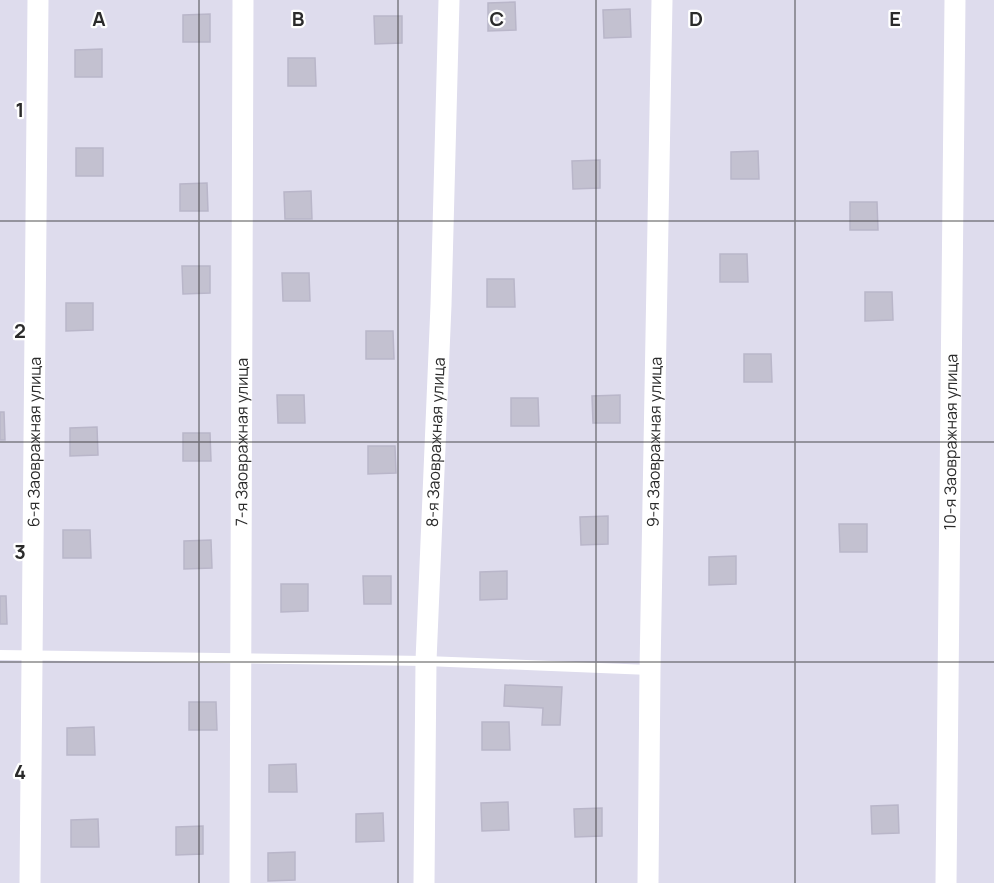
<svg xmlns="http://www.w3.org/2000/svg" width="994" height="883" font-family="Manrope,sans-serif">
<style>
.building{fill:#c3c1d0;stroke:#b9b6c9;stroke-width:1.5}
.lines{fill:none;stroke-linecap:round;stroke-linejoin:round}
.service{stroke:#fff;stroke-width:10}
.minor{stroke:#fff;stroke-width:21}
.grid{fill:none;stroke:#2b2b2b;stroke-width:1.5;stroke-opacity:0.55}
.labels{text-anchor:middle;dominant-baseline:central;stroke-width:4.5;stroke-linejoin:round;paint-order:stroke}
.street-label{font-size:16px;fill:#2b2b2b;stroke:#fff}
.grid-label{font-size:20px;text-anchor:middle;font-weight:bold;fill:#2b2b2b;stroke:#fff;stroke-width:4.5;stroke-linejoin:round;paint-order:stroke}
</style>
<rect width="100%" height="100%" fill="#dedced"/>
<path class="building" d="M515 2 516 30 488 31V3Z
M630 9 631 37 604 38 603 10Z
M210 14V42H183V15Z
M374 16H402V43L375 44Z
M102 49V77H75V50Z
M288 58H315L316 86H288Z
M76 148H103V176H76Z
M758 151 759 179H731V152Z
M600 160V188L573 189 572 161Z
M207 183 208 211H180V184Z
M311 191 312 219H285L284 192Z
M850 202H877L878 230H850Z
M720 254H747L748 282H720Z
M182 266H210V293L183 294Z
M282 273H309L310 301H283Z
M487 279H514L515 307H487Z
M865 292H892L893 320 865 321Z
M66 303H93V330L66 331Z
M366 331H393L394 359H366Z
M744 354H771L772 382H744Z
M277 395H304L305 423H278Z
M620 395V423H593L592 396Z
M511 398H538L539 426H511Z
M0 412H4L5 440H0Z
M97 427 98 455 70 456V428Z
M183 433H210L211 461H183Z
M368 446H395L396 473 368 474Z
M608 516V544L581 545 580 517Z
M839 524H867V552H840Z
M63 530H90L91 558H63Z
M211 540 212 568 184 569V541Z
M736 556V584L709 585V557Z
M507 571V599L480 600V572Z
M363 576H391V604H364Z
M281 584H308V611L281 612Z
M0 596H6L7 624H0Z
M505 685 562 687 560 725H542L543 708 504 706Z
M189 702H216L217 730H189Z
M482 722H509L510 750H482Z
M94 727 95 755H67V728Z
M296 764 297 792H269V765Z
M508 802 509 830 482 831 481 803Z
M898 805 899 833 872 834 871 806Z
M602 808V836L575 837 574 809Z
M383 813 384 841 356 842V814Z
M98 819 99 847H71V820Z
M203 826V854L176 855V827Z
M295 852V880L268 881V853Z"/>
<g class="lines">
<path class="service" d="M0 655 426 661 650 670"/>
<g class="minor">
<path id="s1" d="M30 883 38 0"/>
<path id="s2" d="M240 883 243 0"/>
<path id="s3" d="M424 883 426 661 441 305 449 0"/>
<path id="s4" d="M648 883 650 670 662 0"/>
<path id="s5" d="M946 883 955 0"/>
</g>
</g>
<path class="grid" d="M199 0V883M398 0V883M596 0V883M795 0V883M0 221H994M0 442H994M0 662H994"/>
<g class="labels">
<g class="street-label">
<text stroke="none"><textPath href="#s2" startOffset="441">7-я Заовражная улица</textPath></text>
<text stroke="none"><textPath href="#s3" startOffset="441">8-я Заовражная улица</textPath></text>
<text stroke="none"><textPath href="#s4" startOffset="441">9-я Заовражная улица</textPath></text>
<text stroke="none"><textPath href="#s5" startOffset="441">10-я Заовражная улица</textPath></text>
<text stroke="none"><textPath href="#s1" startOffset="441">6-я Заовражная улица</textPath></text>
</g>
</g>
<g class="grid-label">
<text x="99" y="26">A</text>
<text x="298" y="26">B</text>
<text x="497" y="26">C</text>
<text x="696" y="26">D</text>
<text x="895" y="26">E</text>
<text x="20" y="117">1</text>
<text x="20" y="338">2</text>
<text x="20" y="559">3</text>
<text x="20" y="779">4</text>
</g>
</svg>
